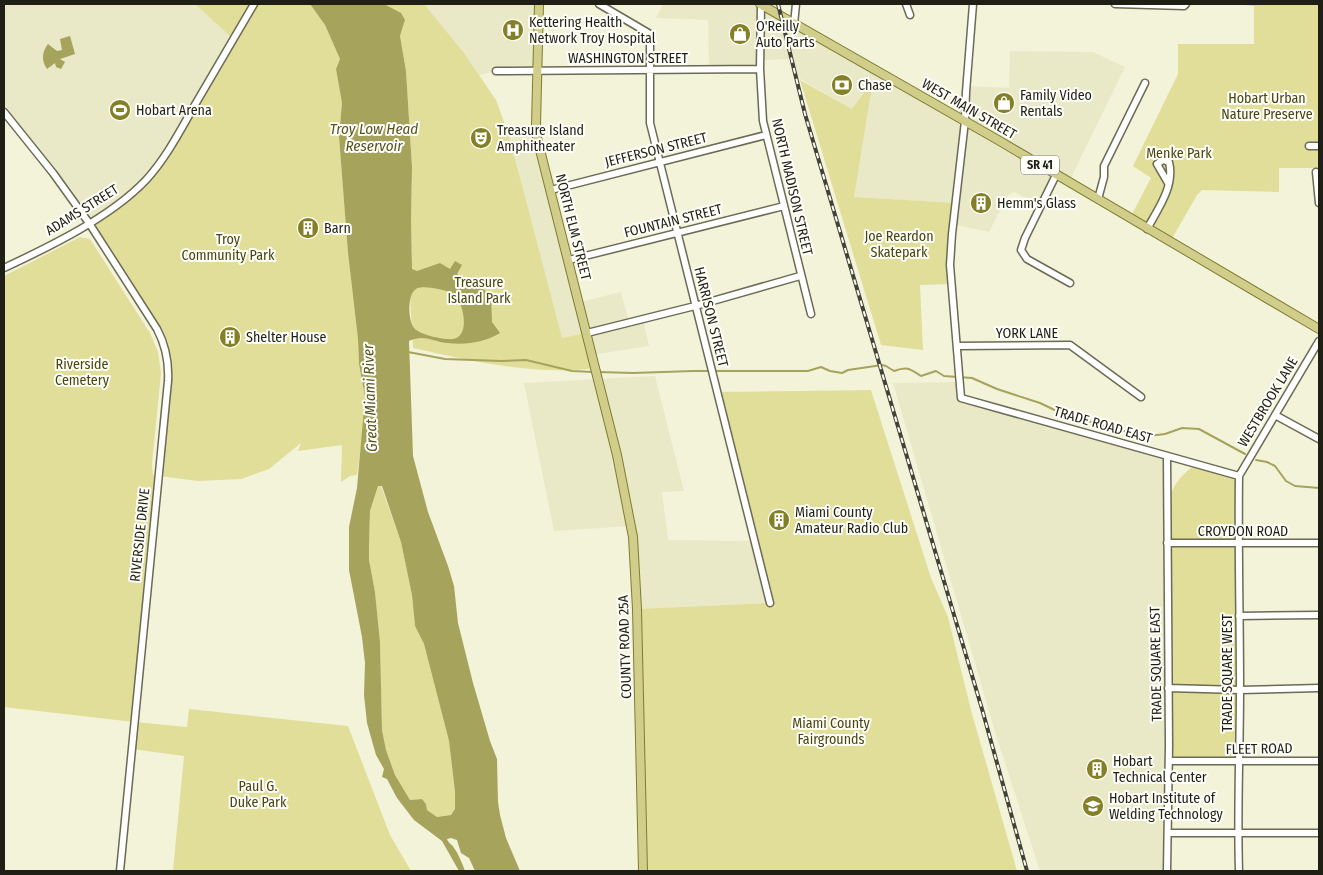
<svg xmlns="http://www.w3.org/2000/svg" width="1323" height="875" font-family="'Fira Sans Condensed',sans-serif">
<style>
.built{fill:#e9e8c7}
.green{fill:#e0de99}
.water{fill:#a6a35d;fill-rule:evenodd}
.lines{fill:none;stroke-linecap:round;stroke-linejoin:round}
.stream{stroke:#a6a35d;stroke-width:2}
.minor-casing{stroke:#6b6a54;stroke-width:9}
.major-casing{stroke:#7f7c31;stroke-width:10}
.minor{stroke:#fff;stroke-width:6}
.major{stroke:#d1ce8c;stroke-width:8}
.rail-casing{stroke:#424236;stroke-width:4}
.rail{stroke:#fffffa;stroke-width:2;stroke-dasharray:5.5;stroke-linecap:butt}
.labels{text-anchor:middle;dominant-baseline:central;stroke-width:4;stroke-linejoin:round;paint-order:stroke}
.shield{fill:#fffffa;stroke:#62625a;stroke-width:1}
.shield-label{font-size:12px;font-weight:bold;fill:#1f1f15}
.poi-label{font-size:14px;fill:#1f1f15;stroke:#fffffa;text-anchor:start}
.street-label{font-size:14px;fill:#1f1f15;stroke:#fffffa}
.park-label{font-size:14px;fill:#48450e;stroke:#fffffa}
.water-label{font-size:15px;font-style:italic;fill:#56531e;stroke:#fffffa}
</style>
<rect width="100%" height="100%" fill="#f3f3d9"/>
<path class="built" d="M4 4H195L233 39 169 149 145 180 89 223 4 112Z
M424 4H539L538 70 496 71 479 75 464 53Z
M663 4H778L780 17 965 120 966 86 1009 88 1010 51 1093 52 1125 67 1069 182 1057 175 1041 205 1014 192 1008 195 989 232 953 224 956 203 854 197 872 81 852 109 795 76 791 59 761 60 760 69 709 70 708 20 656 18Z
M536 125 580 302 621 292 629 322 643 319 649 346 591 355 562 339 507 130V126Z
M655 376 684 491 662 492 668 540 755 541 770 603 637 609 631 526 554 531 524 383Z
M960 382 961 398 1167 456V871H1040L996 735 893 383Z"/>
<path class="green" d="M195 4H310L325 25 340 59 336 69 342 103 339 137 348 253 358 339 359 364 365 397 363 433 357 475 350 476 341 482 342 445 298 451 301 443 269 469 241 479 198 481 159 476 135 722 187 727 189 709 348 726 390 835 411 871H173L184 756 132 749 134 722 4 707V276L80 237 90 239 150 333 158 352 161 373 152 464 153 475H159L168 381 163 343 89 223 112 208 159 164 233 39Z
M384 4H424L464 53 496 100 507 130 523 189 562 338 587 333 595 368C536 376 471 361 413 348L410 296 412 269 411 218 412 167 406 71 400 36 405 20Z
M1244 4H1319V179L1314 168H1279V192L1202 190 1197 195 1170 242 1130 218 1151 178 1133 166 1178 74V44H1254V6L1244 5Z
M800 80 852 109 873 80 854 197 956 203 951 284 920 285 923 350 881 345Z
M871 390 931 578 948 617 972 714 1017 871H643L637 609 770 603 717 392Z
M1196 464 1239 476 1240 762 1169 761 1167 503C1174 484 1180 476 1196 464Z
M378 486H381L401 542 412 595 415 626 424 644 449 741 455 792V809L451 815 437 817 427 810 426 804 422 799 410 800 395 775 386 750 382 730 380 642 375 592 369 560V545L370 511Z"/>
<path class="water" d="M310 4H384L401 13 405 20 400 36 406 71 412 167 411 218 412 269 417 271 440 263 450 269 455 261 462 265 457 274 491 294 492 322 500 333C483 343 466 345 447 343 431 341 424 334 409 341L413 456 428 512 448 566 454 586 458 623 473 683 490 741 497 759 498 802 500 815 506 838 520 871H475L469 858 461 853 457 840 451 838 447 839C449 844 452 844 454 848 458 853 463 865 465 871H459L442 841 414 820 397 798 387 779 382 777 384 769 376 755 367 723 364 695 365 663 362 637 349 570V527L357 488 365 397 359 364 358 339 348 253 339 137 342 103 336 69 340 59 325 25ZM423 287C433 288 448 289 456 297 464 305 470 337 453 339 444 340 420 335 414 328 408 321 407 294 416 289 418 287 421 288 423 287ZM378 486H382L401 542 412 595 415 626 424 644 449 741 455 792V809L451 815 437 817 427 810 426 804 422 799 410 800 395 775 386 750 382 730 380 642 375 592 369 560V545L370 511Z
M70 36 75 54 60 59 65 62 61 69 56 67 55 63 47 69C41 60 42 52 48 44L57 51 62 50 60 39Z"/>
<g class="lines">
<path class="stream" d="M408 352 445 359 501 361 526 360 572 371 593 372
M598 372 633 373 693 371H808L821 367 830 371 842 373 848 370 882 365 886 366 894 371C908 366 910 369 921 376L936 371 944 376 972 378 997 389 1040 403 1063 414 1134 434 1148 436 1165 434 1182 428 1199 429 1245 454
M1256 460 1267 462 1275 466 1286 481 1295 486 1319 488"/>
<g class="minor-casing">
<path id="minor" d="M599 4 650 34V123L770 603
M761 4 760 69 763 121 811 314
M906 4 910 15
M973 4 966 92 965 121 952 234 950 265 961 398 1239 476
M1115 4 1184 6 1186 4
M794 24 796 4
M496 71 760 69
M4 112 53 173 89 223 157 329C166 346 169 363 168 381L120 871
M1309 146H1319
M1316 172 1319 203
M1056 175 1025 238 1021 250 1027 259 1070 283
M551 190 766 135
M1098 199 1104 177V166L1145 83
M1147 229C1158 209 1175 186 1169 162L1163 160 1157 164 1168 183
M569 260 784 206
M4 268C51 246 111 217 146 180 167 157 181 129 196 103 215 70 235 37 254 4
M587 333 695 306 800 276
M957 346 1070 345 1141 397
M1275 415 1319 439
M1167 456 1169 745 1167 871
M1239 476C1238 547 1240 618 1240 689 1240 750 1237 810 1239 871
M1239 476 1319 341
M1167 543H1319
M1239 616 1319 615
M1168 688 1240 690 1319 688
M1169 761H1319
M1168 833H1319"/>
</g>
<g class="major-casing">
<path id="major" d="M539 4 536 125 537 138 617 455 633 537 637 609 643 871
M760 4 998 140 1319 329"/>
</g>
<use href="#minor" class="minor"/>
<use href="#major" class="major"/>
<g class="rail-casing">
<path id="rail" d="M778 4 805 114 982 709 1027 871"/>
</g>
<use href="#rail" class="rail"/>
</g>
<defs>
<g id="hospital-disc" transform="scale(1.125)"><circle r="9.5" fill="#848028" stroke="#fffffa"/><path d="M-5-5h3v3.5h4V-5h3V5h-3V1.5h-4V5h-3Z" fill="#fff"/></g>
<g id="shop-disc" transform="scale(1.125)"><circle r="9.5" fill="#848028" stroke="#fffffa"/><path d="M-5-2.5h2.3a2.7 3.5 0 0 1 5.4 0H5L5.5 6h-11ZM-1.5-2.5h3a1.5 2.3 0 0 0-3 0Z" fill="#fff"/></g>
<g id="bank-disc" transform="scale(1.125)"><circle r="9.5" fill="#848028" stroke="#fffffa"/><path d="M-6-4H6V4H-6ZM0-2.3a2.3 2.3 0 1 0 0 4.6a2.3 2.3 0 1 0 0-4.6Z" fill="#fff"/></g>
<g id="stadium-disc" transform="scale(1.125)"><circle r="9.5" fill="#848028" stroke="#fffffa"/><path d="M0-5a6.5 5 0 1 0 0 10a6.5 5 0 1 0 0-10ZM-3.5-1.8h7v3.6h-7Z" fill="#fff"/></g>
<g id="theatre-disc" transform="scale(1.125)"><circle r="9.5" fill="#848028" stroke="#fffffa"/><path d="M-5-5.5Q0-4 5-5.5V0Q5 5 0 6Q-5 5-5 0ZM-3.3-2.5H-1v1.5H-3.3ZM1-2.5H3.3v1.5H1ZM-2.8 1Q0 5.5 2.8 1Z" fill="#fff"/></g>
<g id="building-disc" transform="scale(1.125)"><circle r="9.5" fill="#848028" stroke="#fffffa"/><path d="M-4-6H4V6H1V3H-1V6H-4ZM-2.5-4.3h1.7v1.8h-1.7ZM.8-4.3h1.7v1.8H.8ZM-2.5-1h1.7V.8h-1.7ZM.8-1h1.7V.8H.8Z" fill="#fff"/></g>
<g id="university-disc" transform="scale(1.125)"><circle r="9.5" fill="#848028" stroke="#fffffa"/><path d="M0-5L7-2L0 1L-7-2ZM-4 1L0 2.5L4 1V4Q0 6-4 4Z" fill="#fff"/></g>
</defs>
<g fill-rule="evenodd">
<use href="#hospital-disc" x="513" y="30"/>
<use href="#shop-disc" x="740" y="34"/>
<use href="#bank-disc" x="842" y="85"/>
<use href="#shop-disc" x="1004" y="103"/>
<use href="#stadium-disc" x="120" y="110"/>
<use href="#theatre-disc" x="481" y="138"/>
<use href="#building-disc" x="981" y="203"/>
<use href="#building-disc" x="308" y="228"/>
<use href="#building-disc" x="230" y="337"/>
<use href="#building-disc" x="779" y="520"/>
<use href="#building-disc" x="1097" y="769"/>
<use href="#university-disc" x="1093" y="806"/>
</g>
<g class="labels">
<rect class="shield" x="1021" y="155.5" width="38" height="19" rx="4"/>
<g class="shield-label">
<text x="1040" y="165">SR 41</text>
</g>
<g class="poi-label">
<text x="529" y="22">Kettering Health<tspan x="529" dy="16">Network Troy Hospital</tspan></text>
<text x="756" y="26">O'Reilly<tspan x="756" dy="16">Auto Parts</tspan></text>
<text x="858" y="85">Chase</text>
<text x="1020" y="95">Family Video<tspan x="1020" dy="16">Rentals</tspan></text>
<text x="136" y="110">Hobart Arena</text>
<text x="497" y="130">Treasure Island<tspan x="497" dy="16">Amphitheater</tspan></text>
<text x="997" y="203">Hemm's Glass</text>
<text x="324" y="228">Barn</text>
<text x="246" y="337">Shelter House</text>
<text x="795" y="512">Miami County<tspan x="795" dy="16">Amateur Radio Club</tspan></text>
<text x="1113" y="761">Hobart<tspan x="1113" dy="16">Technical Center</tspan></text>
<text x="1109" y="798">Hobart Institute of<tspan x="1109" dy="16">Welding Technology</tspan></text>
</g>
<g class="street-label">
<text x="628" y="58">WASHINGTON STREET</text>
<text transform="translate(969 109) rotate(30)">WEST MAIN STREET</text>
<text transform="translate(656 150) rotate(-14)">JEFFERSON STREET</text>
<text transform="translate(792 187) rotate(77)">NORTH MADISON STREET</text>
<text transform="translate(82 210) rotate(-32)">ADAMS STREET</text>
<text transform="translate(673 221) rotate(-14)">FOUNTAIN STREET</text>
<text transform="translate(573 227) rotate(76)">NORTH ELM STREET</text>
<text transform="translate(711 317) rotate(76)">HARRISON STREET</text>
<text x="1027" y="333">YORK LANE</text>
<text transform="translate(1268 402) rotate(-59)">WESTBROOK LANE</text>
<text transform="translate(1103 425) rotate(16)">TRADE ROAD EAST</text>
<text x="1243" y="531">CROYDON ROAD</text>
<text transform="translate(140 535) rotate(-84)">RIVERSIDE DRIVE</text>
<text transform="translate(625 647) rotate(-92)">COUNTY ROAD 25A</text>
<text transform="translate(1156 664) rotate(-91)">TRADE SQUARE EAST</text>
<text transform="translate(1227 673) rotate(-90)">TRADE SQUARE WEST</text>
<text transform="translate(1259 749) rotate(-1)">FLEET ROAD</text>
</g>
<g class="park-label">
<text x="1267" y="98">Hobart Urban<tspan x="1267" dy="16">Nature Preserve</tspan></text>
<text x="1179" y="153">Menke Park</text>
<text x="899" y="236">Joe Reardon<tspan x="899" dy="16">Skatepark</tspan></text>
<text x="228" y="239">Troy<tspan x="228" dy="16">Community Park</tspan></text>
<text x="479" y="282">Treasure<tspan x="479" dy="16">Island Park</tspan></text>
<text x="82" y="364">Riverside<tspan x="82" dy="16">Cemetery</tspan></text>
<text x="831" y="723">Miami County<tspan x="831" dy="16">Fairgrounds</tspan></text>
<text x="258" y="786">Paul G.<tspan x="258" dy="16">Duke Park</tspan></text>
</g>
<g class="water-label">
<text x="374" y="129">Troy Low Head<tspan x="374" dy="17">Reservoir</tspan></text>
<text transform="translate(370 398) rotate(-92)">Great Miami River</text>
</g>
</g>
<rect width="1323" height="875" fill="none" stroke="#1f1f15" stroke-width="10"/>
</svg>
